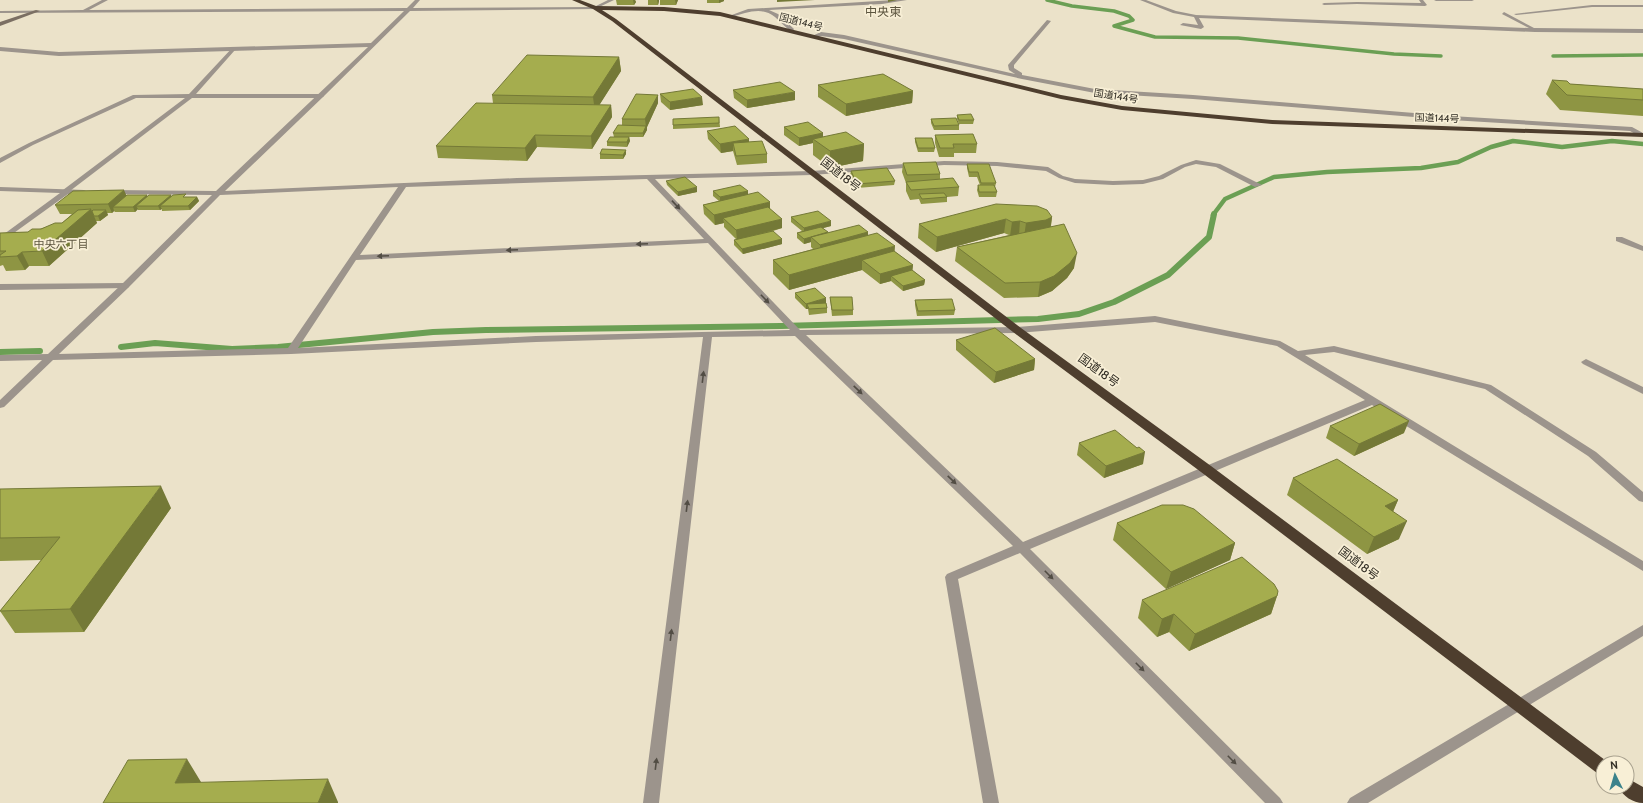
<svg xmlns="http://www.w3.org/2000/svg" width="1643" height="803" font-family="Cabin,'Noto Sans JP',sans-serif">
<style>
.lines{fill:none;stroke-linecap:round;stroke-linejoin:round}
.stream-far2{stroke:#6b9f54;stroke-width:3.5}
.stream-far1{stroke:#6b9f54;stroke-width:4.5}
.stream{stroke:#6b9f54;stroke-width:6}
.lane{fill:#9c948c;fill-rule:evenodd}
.street{fill:#9c948c;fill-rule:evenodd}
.secondary{fill:#7b6f63;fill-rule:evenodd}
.highway{fill:#4e3e2e;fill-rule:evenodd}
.wall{fill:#8e9543}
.shaded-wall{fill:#747937}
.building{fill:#a5ad4e;stroke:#747937}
.oneway{fill:#524d44}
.labels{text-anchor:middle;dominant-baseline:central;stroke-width:3.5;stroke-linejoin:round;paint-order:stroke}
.far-street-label{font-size:10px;fill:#322e25;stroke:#f8efd6}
.far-neighbourhood-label{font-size:11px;fill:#5c553f;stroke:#f8efd6}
.far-quarter-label{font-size:12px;fill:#5c553f;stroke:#f8efd6}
.street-label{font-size:12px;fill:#322e25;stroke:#f8efd6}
</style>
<rect width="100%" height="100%" fill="#ebe2c9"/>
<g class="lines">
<path class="stream-far2" d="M1047 0 1072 6 1114 11 1129 16 1133 20 1114 26 1155 37 1238 38 1394 54 1441 56
M1553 56 1643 55"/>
<path class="stream-far1" d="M1213 215 1225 199 1274 177 1327 172 1421 168 1458 162 1491 147 1513 141 1562 147 1612 141 1643 144"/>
<path class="stream" d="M121 347 155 343 232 349 278 347 433 332 486 330 781 326 1038 319 1079 314 1114 302 1168 275 1209 237 1214 214
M0 352 40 351"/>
<path class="lane" d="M894 0H907L882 4 769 10 778 14 794 29 792 32C786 28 781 22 775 17 761 6 747 13 731 17L729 16 748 9Z
M233 47 236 49 235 50 196 94H321L324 96 321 98H192L66 194H63V190L185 98H136L33 145 0 163V158L29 143 133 95 189 94Z
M125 283 129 286 128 288 0 290V284Z"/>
<path class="street" d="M102 0H108L89 10 407 8 415 0H420L413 8 594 7 608 0H614L595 9 410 11 323 97 225 191 517 178 812 171 944 161 997 162 1048 167 1063 176 1075 179 1113 181 1143 180 1159 176 1181 165 1196 160 1220 164 1262 185 1255 187 1216 167 1196 164 1185 167 1163 179 1143 184 1113 185 1075 183 1059 178 1046 171 997 166 944 165 812 175 655 179 800 330 1017 327 1155 316 1280 341 1298 351 1334 346 1491 385 1596 452 1643 492V502L1639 501 1588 456 1485 389 1334 352 1305 355 1643 561V571L1372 405 1030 549 1280 798 1283 803H1265L1020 553 958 579 999 803H983L945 577 947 574 1013 546 795 336 712 337 659 803H643L703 337 536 342 291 354 53 360 4 407 0 408V400L42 360 0 361V355L48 354 122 284 212 195 112 194 108 192 109 190 216 191 368 47 59 56 0 51V47L59 52 371 43 404 11 0 13V11L83 10ZM647 179 704 239 360 255 406 187ZM398 187 288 348 59 354 128 288 220 195ZM708 243 790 330 536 336 298 348 356 260ZM1155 322 1277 346 1365 400 1023 542 806 335 1017 333Z
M1140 0H1146L1176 11 1196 15 1529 28 1502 14 1504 12 1534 28 1643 29V33L1535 32 1199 18 1204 27 1201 29 1180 25 1183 23 1198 25 1194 17 1173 13Z
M1419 0H1423L1427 5 1425 6 1357 4 1324 5 1322 4 1324 3 1357 2 1421 3Z
M1434 0H1474L1472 1H1436Z
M1592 5H1643V7H1592L1516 15 1514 14Z
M1047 20 1051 21 1014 65V68L1022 73V75L1095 89 1193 95 1451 116 1632 127 1643 133V136H1639L1630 131 1451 120 1193 99 1095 93 1022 79 844 39 821 36 815 38 812 36 821 32 844 35 1015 74 1009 70 1008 65Z
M0 187 84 190 88 192 84 194H68L0 243V237L60 193 0 191Z
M1616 237H1622L1643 246V251L1616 241Z
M1586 359 1643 387V394L1583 364 1581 362Z
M1643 625V636L1368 803H1347L1350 798Z"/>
<path class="secondary" d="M36 10 40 11 0 26V22Z"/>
<path class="highway" d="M572 0H580L596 6 664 7 720 12 1061 95 1122 106 1272 120 1643 133V137L1272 124 1122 110 1061 99 720 16 664 11 602 10 616 19 1021 328 1211 466 1609 763H1603V776L1597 773 1201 472 1013 332 612 21 593 9Z
M1627 778 1643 787V803C1633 803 1623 796 1618 787H1627Z"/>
</g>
<path class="wall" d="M616 0H635L636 2 634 5H617Z
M648 0H659V1L658 5H648Z
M660 0H678L676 5H660Z
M707 0H724V1L719 3H707Z
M619 57 621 71 599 105H611L612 117 592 149 537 147 527 161 438 158 436 146 493 103 492 95Z
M1552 80 1570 84 1643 89V116L1560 110 1546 94Z
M818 85 913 91 912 103 846 116 818 97Z
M733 90 795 100 747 108 734 98Z
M660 94 703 105 670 110 661 102Z
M658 95V103L647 127V130L643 137H629L630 141 627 147 607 146V142L614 137 613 133 622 125V119Z
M957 115 974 120 973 124H959L957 119Z
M719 117 720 127 673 129V125Z
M931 119 959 125V130H934L931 123Z
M784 127 823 133V137L864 144 863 161 830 168 813 155V143L799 146 784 135Z
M707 131 749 142 767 154V163L737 165 733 151 721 153 708 139Z
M935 135 977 144 976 153H954V157H939L935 143Z
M915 138 935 148 934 152H918L915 142Z
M600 154H626L623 159H600Z
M903 163 940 174V179L959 187 958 196 947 197V202L921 204 919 199 910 200 906 191V183L902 172Z
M967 164 996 183 995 187 997 192 996 197H979L977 190 978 185H980L977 177H969L967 168Z
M851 171 895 181 894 185 857 188 850 175Z
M666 181 697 192 678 196 667 185Z
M713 191H748V195L770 209 782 228 773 231 782 244 743 254 734 245V240H737L724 227V223L715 225 704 214 703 205 719 201 713 196Z
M127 196H172L187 197H197L199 201 190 210 162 211V209L160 210H138V209L135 212H115L114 211 112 213H107L108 215 100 221H96L97 223 49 266H29L25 270 6 271 3 265 0 266V233L28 232 62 223 72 214H60L55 205Z
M791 217 831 226 823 228 828 233 868 232V235L894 251 913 265 912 270 925 280 924 285 903 291 891 281 880 284 862 270 789 290 773 274V260L813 249 811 247V242L804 244 797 238V233L802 231 791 222Z
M1052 217 1051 226 1074 268 1067 278 1052 291 1038 297 1004 298 955 261 957 247 1009 235 1004 233 936 252 918 238 919 224Z
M795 293 826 303 827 308V313L809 315 808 309H806L795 298Z
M830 297 853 310V315L832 316Z
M915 300 955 310 954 315 917 316 915 305Z
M956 340 1035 359 1034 370 994 383 956 350Z
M1330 426 1404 433 1354 456 1326 438Z
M1079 443 1137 448 1143 464 1104 478 1077 455Z
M1293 478 1398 500 1393 512 1399 539 1367 554 1287 495Z
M0 489 171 508 84 632 15 633 0 611 41 560 0 561Z
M1117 523 1235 543 1230 560 1166 589 1113 540Z
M1277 596 1271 614 1189 651 1169 632 1157 637 1138 618 1142 600Z"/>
<path class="shaded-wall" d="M633 0H635L636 2 634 5Z
M657 0H659V1L658 5Z
M675 0H678L676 5Z
M719 0H724V1L719 3Z
M777 0H815L777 2Z
M888 0H897L888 2Z
M619 57 621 71 595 112 593 97Z
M913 91 912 103 846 116V104Z
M795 92V100L747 108V100Z
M658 95V103L647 127V130L643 137V133L646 127 645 119Z
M702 97 703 105 670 110V102Z
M611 105 612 117 592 149 591 136Z
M823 133V141L813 139V143L799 146V138Z
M535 135 537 147 527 161 525 148Z
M629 137 630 141 627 147V142Z
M749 139V148L733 143V151L721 153 720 144Z
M864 144 863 161 830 168V151Z
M626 150V154L623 159V155Z
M697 187V192L678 196V192Z
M124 190 128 199 113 207 114 211 112 213 108 204Z
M748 191V196L720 202V197Z
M147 195 149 200 136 206 138 209 135 212 133 207Z
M171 195 173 199 160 206 162 209 160 210 158 206Z
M197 197 199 201 190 210 188 206Z
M770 202V212L723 218 724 223 715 225 714 215Z
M91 209 97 223 49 266 42 251Z
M106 210 108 215 100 221 98 216Z
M1052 217 1050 231 1024 237 1026 223Z
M782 219V228L737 240 736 230Z
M1006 219 1004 233 936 252 937 237Z
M831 221V226L804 233V228Z
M1020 221 1019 235 1010 236 1012 222Z
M828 232 811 237V242L804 244V239Z
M868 232V242L820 255V245Z
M782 239V244L743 254 742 249Z
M895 246 894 261 862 260V270L789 290V275Z
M22 252 29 266 25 270 17 256Z
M1077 253 1074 268 1067 278 1052 291 1038 297 1040 282Z
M913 265 912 275 891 276V281L880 284V274Z
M925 280 924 285 903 291V286Z
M826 298V304H807L808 309H806V304Z
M1035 359 1034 370 994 383 996 372Z
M1409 421 1404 433 1354 456 1359 444Z
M1145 452 1143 464 1104 478 1106 466Z
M161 486 171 508 84 632 70 609Z
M1398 500 1390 518 1385 506Z
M1407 521 1399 539 1367 554 1374 537Z
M1235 543 1230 560 1166 589 1171 572Z
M1277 596 1271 614 1189 651 1195 634Z
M1174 614 1169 632 1157 637 1162 619Z
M187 759 201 782 190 803 175 783Z
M328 779 338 802V803H318Z"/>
<path class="building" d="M527 55 619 57 593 97 492 95Z
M883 74 913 91 846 104 818 85Z
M1552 80 1567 81 1570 84 1643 89V100L1567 95Z
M780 82 795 92 747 100 733 90Z
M693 89 702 97 670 102 660 94Z
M636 94 658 95 645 119H622Z
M476 103 611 105 591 136 535 135 525 148 436 146Z
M971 114 974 120H959L957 115Z
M719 117V123L673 125V119Z
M956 118 959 125 934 126 931 119Z
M808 122 823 133 799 138 784 127Z
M618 125 646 126 643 133H613Z
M735 126 749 139 720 144 707 131Z
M846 132 864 144 830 151 813 139Z
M973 134 977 144H953L954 148H940L935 135Z
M610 137H629L627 142H607Z
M915 138H932L935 148H918Z
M762 141 767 154 736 156 733 143Z
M602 149 626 150 623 155 600 154Z
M936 162 940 174 907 175 903 163Z
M967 164H989L996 183H981L978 172H969Z
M887 168 895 181 857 184 851 171Z
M685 177 697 187 678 192 666 181Z
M953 178 959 187 911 190 906 182Z
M740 185 748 191 720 197 713 191Z
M978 185H994L997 192H979Z
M124 190 108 204 55 205 73 191Z
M758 192 770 202 714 215 703 205Z
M944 193 947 197 922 199 919 194Z
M186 194 183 197H197L188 206H160L173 195Z
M127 195H147L133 207H113Z
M149 195H171L158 206H136Z
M996 204 1037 206 1047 210 1052 217 1046 220 1026 223 1020 221 1012 222 1006 219 937 237 919 224Z
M768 207 782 219 736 230 723 218Z
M91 209 42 251 22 252 17 256 0 257V255L6 251H0V233L28 232 32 229H41L55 223H62L78 210Z
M93 210H106L98 216H94L92 211Z
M818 211 831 221 804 228 791 217Z
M1064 224 1077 253 1070 263 1054 276 1040 282 1005 283 957 247Z
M859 225 868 232 820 245 811 237Z
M821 227 828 232 804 239 797 233Z
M773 231 782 239 742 249 734 240Z
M877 233 895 246 789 275 773 260Z
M894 251 913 265 880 274 862 260Z
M912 270 925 280 903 286 891 276Z
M815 288 826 298 806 304 795 293Z
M830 297H852L853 310H832Z
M952 299 955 310 918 311 915 300Z
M826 303 827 308 809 309 807 304Z
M995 328 1035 359 996 372 956 340Z
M1380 404 1409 421 1359 444 1330 426Z
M1115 430 1137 448 1139 447 1145 452 1106 466 1079 443Z
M1337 459 1398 500 1385 506 1407 521 1374 537 1293 478Z
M161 486 70 609 0 611 60 537 0 538V489Z
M1162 505H1183L1194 509 1235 543 1171 572 1117 523Z
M1242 557 1274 584 1278 591 1277 596 1195 634 1174 614 1162 619 1142 600Z
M187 759 175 783 328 779 318 803H103L128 760Z"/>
<defs><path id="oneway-solid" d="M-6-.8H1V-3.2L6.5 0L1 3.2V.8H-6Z"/></defs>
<g class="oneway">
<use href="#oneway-solid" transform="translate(676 205) rotate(47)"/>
<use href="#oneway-solid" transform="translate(642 244) rotate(177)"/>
<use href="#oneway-solid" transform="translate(512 250) rotate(177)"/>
<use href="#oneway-solid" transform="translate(383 256) rotate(177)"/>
<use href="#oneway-solid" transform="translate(765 299) rotate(46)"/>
<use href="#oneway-solid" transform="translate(703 377) rotate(-83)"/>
<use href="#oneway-solid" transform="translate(858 390) rotate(44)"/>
<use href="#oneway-solid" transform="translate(952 480) rotate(44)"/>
<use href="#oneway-solid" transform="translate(687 506) rotate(-83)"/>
<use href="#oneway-solid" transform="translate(1049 575) rotate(45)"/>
<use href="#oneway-solid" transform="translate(671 635) rotate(-83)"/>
<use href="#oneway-solid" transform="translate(1140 667) rotate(45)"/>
<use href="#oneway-solid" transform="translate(1232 760) rotate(45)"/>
<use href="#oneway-solid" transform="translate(656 764) rotate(-83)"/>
</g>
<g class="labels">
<g class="far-street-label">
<text transform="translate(801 22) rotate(14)">国道144号</text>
<text transform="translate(1116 96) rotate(9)">国道144号</text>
<text transform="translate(1437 118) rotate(2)">国道144号</text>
</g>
<g class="far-neighbourhood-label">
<text x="61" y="244">中央六丁目</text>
</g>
<g class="far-quarter-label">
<text x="883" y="11">中央東</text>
</g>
<g class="street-label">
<text transform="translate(841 174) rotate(38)">国道18号</text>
<text transform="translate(1099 370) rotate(36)">国道18号</text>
<text transform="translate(1359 563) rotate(37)">国道18号</text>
</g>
</g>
<g transform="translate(1615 775) rotate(355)"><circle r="19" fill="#f8efd6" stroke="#a9a28f"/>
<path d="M0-3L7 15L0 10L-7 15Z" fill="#3b828b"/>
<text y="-6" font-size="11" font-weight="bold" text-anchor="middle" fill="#322e25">N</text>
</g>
</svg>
